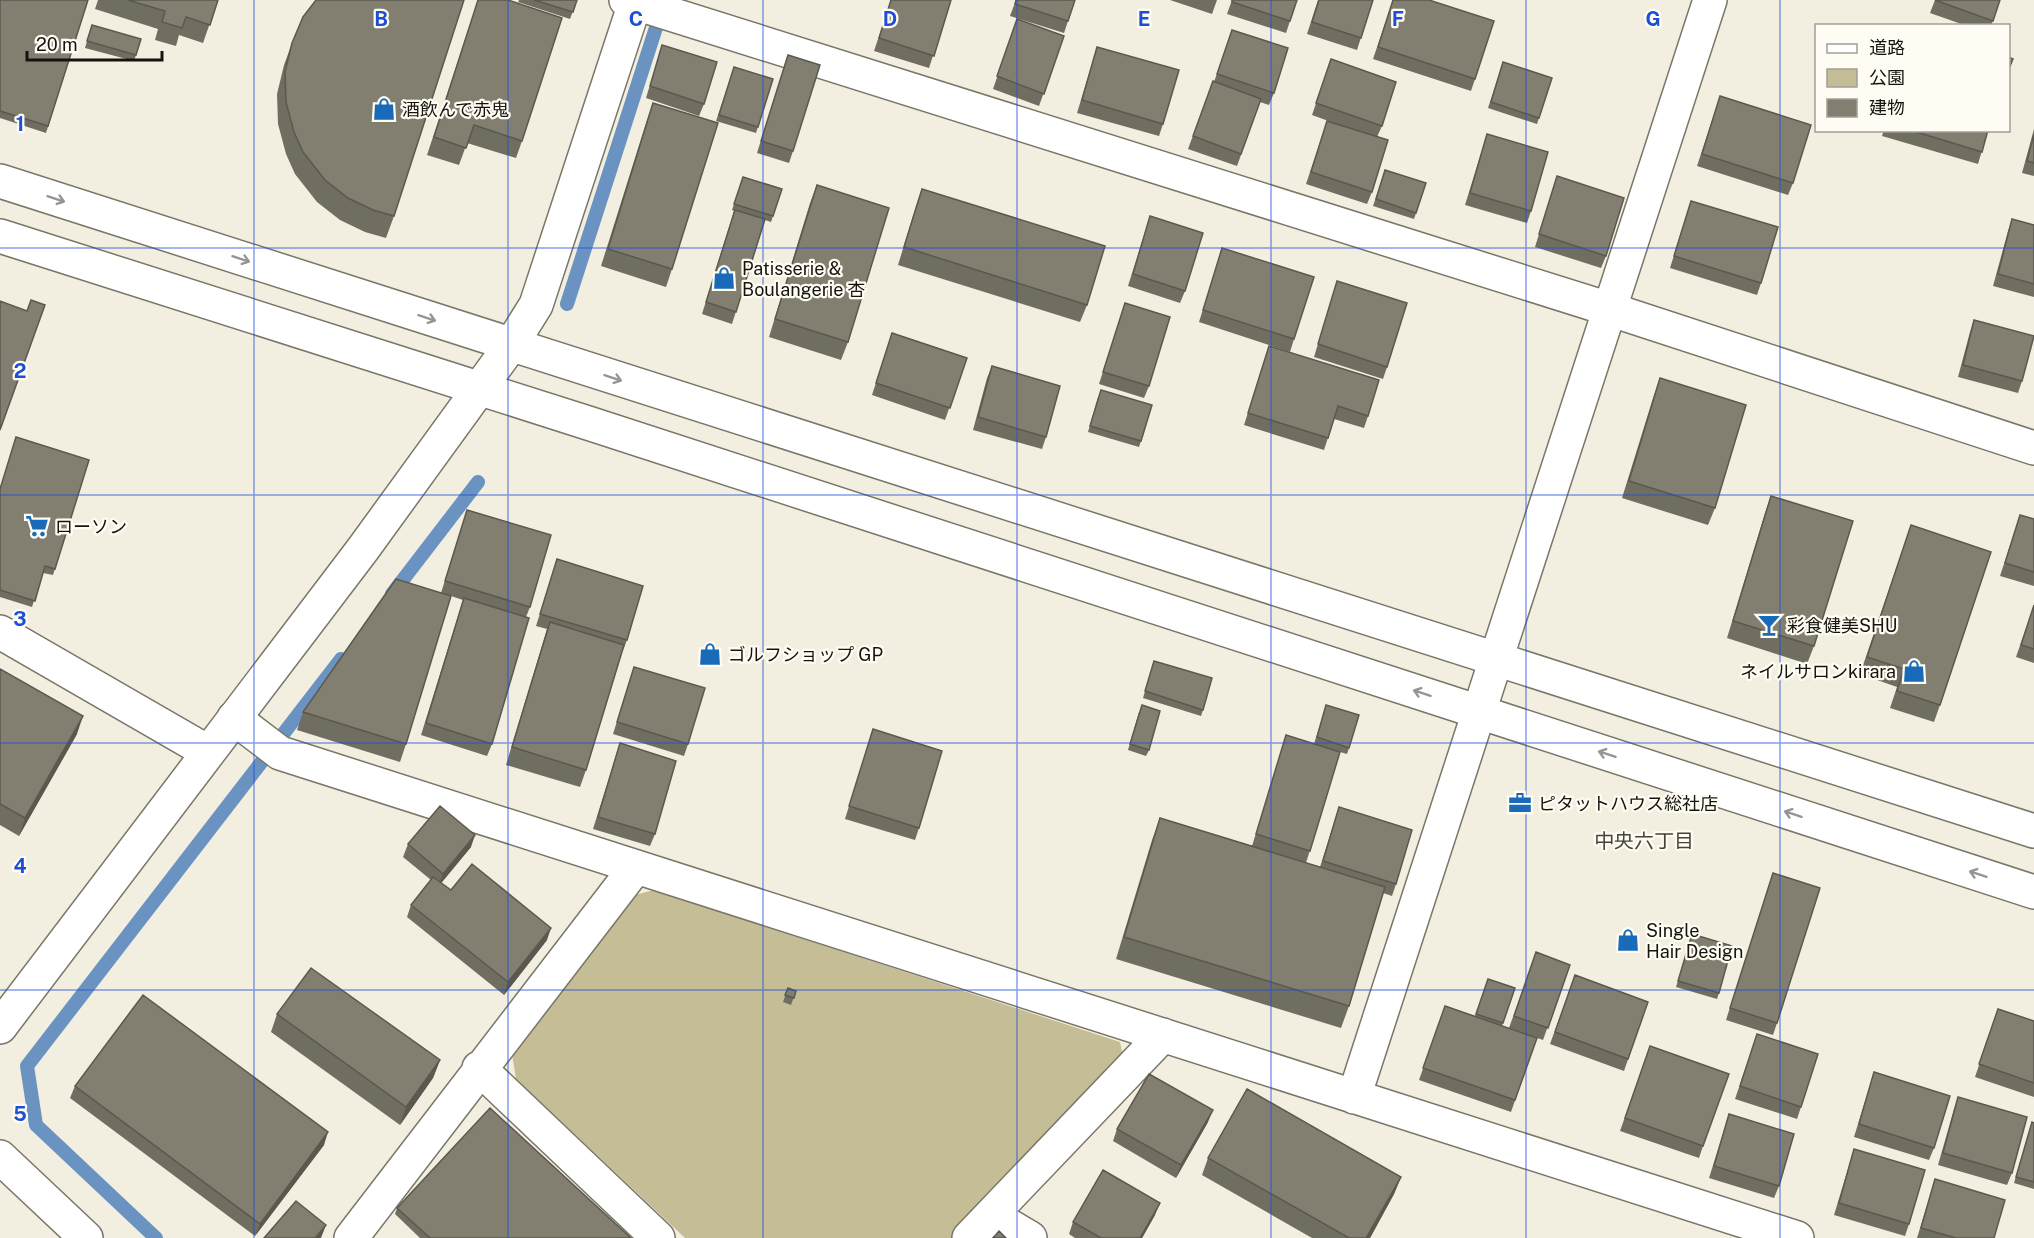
<svg xmlns="http://www.w3.org/2000/svg" width="2034" height="1238" font-family="'Public Sans','Noto Sans JP',sans-serif">
<style>
.green{fill:#c5bd96}
.lines{fill:none;stroke-linecap:round;stroke-linejoin:round}
.stream{stroke:#6b93c2;stroke-width:14}
.street-casing{stroke:#797668;stroke-width:36}
.secondary-casing{stroke:#797668;stroke-width:36}
.street{stroke:#fff;stroke-width:33}
.secondary{stroke:#fff;stroke-width:33}
.wall{fill:#706d61}
.shaded-wall{fill:#5b594f}
.building{fill:#827f71;stroke:#5b594f;stroke-width:1.5}
.oneway{stroke:#959593}
.grid{fill:none;stroke:#1d4ed8;stroke-width:1.5;stroke-opacity:0.55}
.labels{text-anchor:middle;dominant-baseline:central;stroke-width:4.5;stroke-linejoin:round;paint-order:stroke}
.poi-label{font-size:18px;fill:#14130e;stroke:#fffdf3;text-anchor:start}
.neighbourhood-label{font-size:20px;fill:#464337;stroke:#fffdf3}
.grid-label{font-size:20px;text-anchor:middle;font-weight:bold;fill:#1d4ed8;stroke:#fffdf3;stroke-width:4.5;stroke-linejoin:round;paint-order:stroke}
</style>
<rect width="100%" height="100%" fill="#f3efe0"/>
<path class="green" d="M654 890 1120 1042 1124 1061 956 1238H685L516 1079 512 1054 631 896Z"/>
<g class="lines">
<path class="stream" d="M567 304 662 9
M392 594 478 482
M156 1238 36 1125 27 1066 341 659"/>
<g class="street-casing">
<path id="street" d="M626 0 1609 309 2034 448
M511 345 536 305 636 0
M0 632 208 752
M234 718 280 753 1797 1238
M479 1068 658 1238
M1354 1097 1710 0
M991 1215 1030 1238
M351 1238 636 867
M969 1238 1163 1035"/>
</g>
<g class="secondary-casing">
<path id="secondary" d="M0 181 2034 831
M0 236 588 423 2034 892
M0 1027 363 549 511 345
M0 1157 86 1238"/>
</g>
<use href="#street" class="street"/>
<use href="#secondary" class="secondary"/>
</g>
<path class="wall" d="M0 0H88L46 133 0 118Z
M98 0H218L203 43 179 35 176 46 155 40 158 29 95 9Z
M478 0 522 141 516 158 467 143 459 165 427 155Z
M519 0H577L570 19 518 2Z
M891 0H951L929 68 874 51Z
M1016 0H1075L1064 33 1010 16Z
M1170 0H1217L1212 14Z
M1232 0H1297L1286 33 1227 14Z
M1318 0H1373L1357 50 1307 34Z
M1393 0 1475 79 1471 91 1373 59Z
M1935 0H2000L1991 26H1967L1930 13Z
M1017 19 1064 36 1039 106 993 89Z
M92 25 136 55 134 61 85 48Z
M1232 30 1274 93 1269 105 1260 102 1237 166 1188 149 1213 81 1214 82Z
M292 43 394 216 386 238 365 232 340 220 317 202 295 174 286 154 278 124 277 94 284 65Z
M662 45 704 104 699 116 646 98Z
M1097 47 1163 124 1159 136 1077 113Z
M788 55 793 151 789 163 757 153Z
M1331 59 1382 126 1377 137 1372 192 1367 204 1306 184 1327 121 1334 123 1312 115Z
M1503 62 1552 78 1537 124 1488 108Z
M734 67 773 79 756 133 716 121Z
M1720 96 1793 183 1788 195 1697 166Z
M653 103 672 269 666 287 601 266 647 120Z
M2034 129V176L2022 173Z
M1884 130H1988L1978 164 1882 136Z
M1487 134 1531 211 1527 223 1465 205Z
M1385 170 1426 183 1414 219 1373 206Z
M1557 176 1606 256 1601 268 1535 247Z
M743 177 773 216 771 222 765 220 732 324 702 314 734 211 732 210Z
M817 185 848 342 841 360 769 337 810 203Z
M922 189 1087 305 1080 322 898 265 916 206Z
M1691 201 1761 283 1757 295 1670 268Z
M1150 216 1185 291 1180 303 1128 286Z
M2012 219 2034 225V297L1993 286 2008 231Z
M1222 248 1294 339 1290 352 1199 322Z
M1337 281 1387 367 1383 379 1314 357Z
M1125 303 1149 386 1144 398 1099 384Z
M1974 320 2022 381 2018 393 1958 377 1970 332Z
M892 333 967 358 945 420 872 395Z
M1269 346 1368 416 1364 428 1334 419 1324 450 1244 425Z
M992 366 1046 437 1042 449 973 430 987 378Z
M1660 378 1715 508 1708 525 1622 498 1654 395Z
M1098 397 1141 441 1139 447 1088 432Z
M89 460 53 575 43 573 32 607 0 597V488Z
M1771 496 1814 646 1807 664 1727 638 1765 513Z
M467 510 530 607 526 617 492 744 487 756 421 735 463 600 451 596 406 744 400 762 297 730 303 712 441 593Z
M2020 515 2034 519V586L2000 576Z
M1911 525 1940 705 1934 722 1890 708 1897 687 1860 674Z
M557 559 627 640 622 653 586 770 580 787 506 765 547 629 536 626Z
M2034 605V663L2016 657Z
M1154 661 1203 710 1201 716 1143 698Z
M634 667 688 744 684 756 613 734Z
M0 669 77 734 19 836 0 825Z
M1326 705 1349 748 1347 754 1340 752 1306 863 1320 867 1339 807 1396 884 1392 896 1383 893 1349 1006 1341 1028 1116 959 1152 840 1160 818 1252 846 1286 735 1314 744Z
M1139 712 1149 750 1146 756 1128 750Z
M873 729 919 828 915 840 845 819Z
M620 743 655 834 650 846 593 829Z
M408 844 471 847 441 883 451 890 547 940 504 995 407 917 411 905 431 880 403 857Z
M1773 873 1777 1023 1773 1035 1726 1020Z
M1690 941 1719 993 1717 999 1676 987Z
M1536 952 1570 965 1543 1040 1509 1028Z
M1575 975 1648 1002 1624 1071 1550 1044Z
M1488 979 1515 988 1502 1026 1537 1038 1511 1112 1419 1080 1445 1006 1475 1016Z
M788 988 796 991 791 1005 783 1002Z
M1998 1009 2034 1021V1097L1975 1077Z
M277 1014 440 1060 433 1078 400 1125 271 1032Z
M1650 1046 1703 1146 1699 1158 1620 1131Z
M1753 1046 1801 1107 1797 1119 1735 1099Z
M1874 1072 1934 1148 1929 1160 1854 1137Z
M75 1086 324 1145 255 1236 70 1098Z
M1958 1097 2012 1173 2007 1185 1938 1165 1954 1109Z
M1729 1114 1779 1186 1774 1198 1709 1178Z
M1208 1122 1176 1178 1113 1141 1117 1129Z
M2034 1123V1189L2014 1183 2030 1128Z
M1854 1149 1909 1224 1905 1236 1834 1215Z
M1208 1158 1401 1177 1394 1194 1370 1238H1312L1202 1175Z
M1935 1179 1994 1238H1917Z
M397 1208 631 1238H420L395 1214Z
M1155 1215 1142 1238H1075L1069 1234 1073 1222Z"/>
<path class="shaded-wall" d="M83 716 77 734 19 836 25 818Z
M475 835 471 847 438 887 443 874Z
M551 928 547 940 504 995 508 982Z
M440 1060 433 1078 400 1125 406 1107Z
M1213 1110 1208 1122 1176 1178 1181 1165Z
M328 1132 324 1145 255 1236 260 1224Z
M1401 1177 1394 1194 1370 1238H1366Z
M1160 1203 1155 1215 1142 1238H1140Z
M326 1225 321 1238H315Z"/>
<path class="building" d="M0 0H88L48 126 0 111Z
M128 0H218L210 25 186 17 182 28 162 22 165 11Z
M316 0H464L394 216 373 210 348 198 325 180 303 152 294 132 286 102 285 72 292 43 303 17Z
M478 0H508L562 18 522 141 474 125 466 148 434 137Z
M534 0H577L573 12Z
M891 0H951L934 56 879 38Z
M1016 0H1075L1068 21 1015 4Z
M1232 0H1297L1290 21 1232 2Z
M1319 0H1373L1361 38 1312 22Z
M1393 0H1429L1494 21 1475 79 1378 47Z
M1935 0H2000L1993 21Z
M1017 19 1064 36 1044 94 997 76Z
M92 25 141 39 136 55 87 41Z
M1232 30 1288 48 1274 93 1217 74Z
M662 45 717 62 704 104 650 86Z
M1097 47 1179 70 1163 124 1082 100Z
M788 55 820 65 793 151 761 141Z
M2008 57 2013 59 2008 71Z
M1331 59 1396 82 1382 126 1316 103Z
M1503 62 1552 78 1539 118 1491 102Z
M734 67 773 79 758 127 719 115Z
M1213 81 1261 99 1241 154 1193 136Z
M1720 96 1811 125 1793 183 1702 154Z
M653 103 718 123 672 269 608 249Z
M1327 121 1388 140 1372 192 1311 172Z
M1910 130H1988L1982 152Z
M1487 134 1548 152 1531 211 1470 193Z
M2034 134V163L2027 161Z
M1385 170 1426 183 1416 213 1376 199Z
M1557 176 1624 198 1606 256 1539 234Z
M743 177 782 189 773 216 734 204Z
M817 185 889 208 848 342 775 319Z
M922 189 1105 246 1087 305 904 247Z
M1691 201 1778 227 1761 283 1674 256Z
M735 210 765 219 736 312 706 302Z
M1150 216 1203 233 1185 291 1133 274Z
M2012 219 2034 225V284L1998 274Z
M1222 248 1314 277 1294 339 1203 310Z
M1337 281 1407 303 1387 367 1318 344Z
M31 300 45 305 0 430V301L27 311Z
M1125 303 1170 317 1149 386 1103 372Z
M1974 320 2034 336 2022 381 1963 365Z
M892 333 967 358 950 408 876 383Z
M1269 346 1379 380 1368 416 1338 406 1328 438 1248 413Z
M992 366 1060 386 1046 437 978 417Z
M1660 378 1746 405 1715 508 1629 481Z
M1101 390 1152 405 1141 441 1090 426Z
M16 437 89 460 55 569 45 566 35 601 0 590V489Z
M1771 496 1853 521 1814 646 1733 621Z
M467 510 551 535 530 607 445 581Z
M2020 515 2034 519V572L2005 563Z
M1911 525 1991 552 1940 705 1897 691 1904 669 1867 657Z
M557 559 643 586 627 640 540 614Z
M396 579 451 596 406 744 303 712Z
M464 598 529 618 492 744 426 723Z
M2034 605V649L2021 645Z
M550 622 624 645 586 770 512 747Z
M1154 661 1212 678 1203 710 1145 691Z
M634 667 705 688 688 744 617 722Z
M0 669 83 716 25 818 0 804Z
M1142 705 1160 711 1149 750 1130 744Z
M1326 705 1359 715 1349 748 1317 737Z
M873 729 942 751 919 828 849 806Z
M1286 735 1340 752 1310 851 1256 834Z
M620 743 676 761 655 834 598 817Z
M440 806 475 835 443 874 408 844Z
M1339 807 1412 830 1396 884 1323 861Z
M1160 818 1385 887 1349 1006 1124 937Z
M472 864 551 928 508 982 411 905 433 877 451 890Z
M1773 873 1820 888 1777 1023 1730 1008Z
M1692 934 1732 946 1719 993 1678 981Z
M1536 952 1570 965 1548 1028 1514 1016Z
M311 968 440 1060 406 1107 277 1014Z
M1575 975 1648 1002 1628 1059 1555 1032Z
M1488 979 1515 988 1503 1023 1476 1014Z
M788 988 796 991 794 998 785 995Z
M143 995 328 1132 260 1224 75 1086Z
M1445 1006 1537 1038 1515 1100 1423 1068Z
M1998 1009 2034 1021V1083L1979 1064Z
M1757 1034 1818 1054 1801 1107 1740 1086Z
M1650 1046 1729 1074 1703 1146 1625 1118Z
M1874 1072 1950 1096 1934 1148 1859 1124Z
M1149 1074 1213 1110 1181 1165 1117 1129Z
M1247 1089 1401 1177 1366 1238H1349L1208 1158Z
M1958 1097 2027 1117 2012 1173 1943 1153Z
M490 1108 631 1238H430L397 1208Z
M1729 1114 1794 1134 1779 1186 1714 1166Z
M2032 1122 2034 1123V1182L2016 1177Z
M1854 1149 1925 1170 1909 1224 1839 1203Z
M1103 1170 1160 1203 1140 1238H1101L1073 1222Z
M1935 1179 2005 1200 1994 1238H1956L1921 1228Z
M296 1201 326 1225 315 1238H264Z
M999 1231 1006 1238H993Z"/>
<defs><path id="oneway-shaft" d="M-6 0H5M1.5-3L5.5 0L1.5 3" fill="none" stroke-width="1.6" stroke-linecap="round" stroke-linejoin="round" transform="scale(1.5)"/></defs>
<g class="oneway">
<use href="#oneway-shaft" transform="translate(56 199) rotate(18)"/>
<use href="#oneway-shaft" transform="translate(241 259) rotate(18)"/>
<use href="#oneway-shaft" transform="translate(427 318) rotate(18)"/>
<use href="#oneway-shaft" transform="translate(613 378) rotate(18)"/>
<use href="#oneway-shaft" transform="translate(1422 693) rotate(-162)"/>
<use href="#oneway-shaft" transform="translate(1607 754) rotate(-162)"/>
<use href="#oneway-shaft" transform="translate(1793 814) rotate(-162)"/>
<use href="#oneway-shaft" transform="translate(1978 874) rotate(-162)"/>
</g>
<path class="grid" d="M254 0V1238M508 0V1238M763 0V1238M1017 0V1238M1271 0V1238M1526 0V1238M1780 0V1238M0 248H2034M0 495H2034M0 743H2034M0 990H2034"/>
<defs>
<g id="shop-bare" transform="scale(1.8)"><path d="M-5-2.5h2.3a2.7 3.5 0 0 1 5.4 0H5L5.5 6h-11ZM-1.5-2.5h3a1.5 2.3 0 0 0-3 0Z" fill="#196bb9" stroke="#fffdf3" stroke-width="2.5" paint-order="stroke"/></g>
<g id="supermarket-bare" transform="scale(1.8)"><path d="M-6-5.5h2.5l.6 2H6L4.5 2H-2.5L-4.4-4H-6ZM-1.5 3.2a1.3 1.3 0 1 0 .1 0ZM3 3.2a1.3 1.3 0 1 0 .1 0Z" fill="#196bb9" stroke="#fffdf3" stroke-width="2.5" paint-order="stroke"/></g>
<g id="bar-bare" transform="scale(1.8)"><path d="M-6-5H6L.8 .8V4.5H3.5V6h-7V4.5H-.8V.8Z" fill="#196bb9" stroke="#fffdf3" stroke-width="2.5" paint-order="stroke"/></g>
<g id="office-bare" transform="scale(1.8)"><path d="M-6-3h4V-5.5h4V-3h4V5H-6ZM-1-4.5V-3h2v-1.5ZM-6 0V1H6V0Z" fill="#196bb9" stroke="#fffdf3" stroke-width="2.5" paint-order="stroke"/></g>
</defs>
<g fill-rule="evenodd">
<use href="#shop-bare" x="384" y="109"/>
<use href="#shop-bare" x="724" y="278"/>
<use href="#supermarket-bare" x="37" y="526"/>
<use href="#bar-bare" x="1769" y="625"/>
<use href="#shop-bare" x="710" y="654"/>
<use href="#shop-bare" x="1914" y="671"/>
<use href="#office-bare" x="1520" y="803"/>
<use href="#shop-bare" x="1628" y="940"/>
</g>
<g class="labels">
<g class="poi-label">
<text x="402" y="109">酒飲んで赤鬼</text>
<text x="742" y="268">Patisserie &amp;<tspan x="742" dy="21">Boulangerie 杏</tspan></text>
<text x="55" y="526">ローソン</text>
<text x="1787" y="625">彩食健美SHU</text>
<text x="728" y="654">ゴルフショップ GP</text>
<text x="1896" y="671" text-anchor="end">ネイルサロンkirara</text>
<text x="1538" y="803">ピタットハウス総社店</text>
<text x="1646" y="930">Single<tspan x="1646" dy="21">Hair Design</tspan></text>
</g>
<g class="neighbourhood-label">
<text x="1644" y="841">中央六丁目</text>
</g>
</g>
<g class="grid-label">
<text x="381" y="26">B</text>
<text x="636" y="26">C</text>
<text x="890" y="26">D</text>
<text x="1144" y="26">E</text>
<text x="1398" y="26">F</text>
<text x="1653" y="26">G</text>
<text x="20" y="131">1</text>
<text x="20" y="378">2</text>
<text x="20" y="626">3</text>
<text x="20" y="873">4</text>
<text x="20" y="1121">5</text>
</g>
<rect x="1815" y="24" width="195" height="108" fill="#fffdf3" stroke="#a19f97" stroke-width="1.5"/>
<rect x="1827" y="44" width="30" height="9" fill="#ffffff" stroke="#a19f97" stroke-width="1.5"/>
<text x="1869" y="54" font-size="18" fill="#14130e">道路</text>
<rect x="1827" y="69" width="30" height="18" fill="#c5bd96" stroke="#a19f97" stroke-width="1.5"/>
<text x="1869" y="84" font-size="18" fill="#14130e">公園</text>
<rect x="1827" y="99" width="30" height="18" fill="#827f71" stroke="#a19f97" stroke-width="1.5"/>
<text x="1869" y="114" font-size="18" fill="#14130e">建物</text>
<path d="M27 51v9h135v-9" fill="none" stroke="#14130e" stroke-width="3"/>
<text x="36" y="51" font-size="18" fill="#14130e" stroke="#fffdf3" stroke-width="4.5" paint-order="stroke">20 m</text>
</svg>
